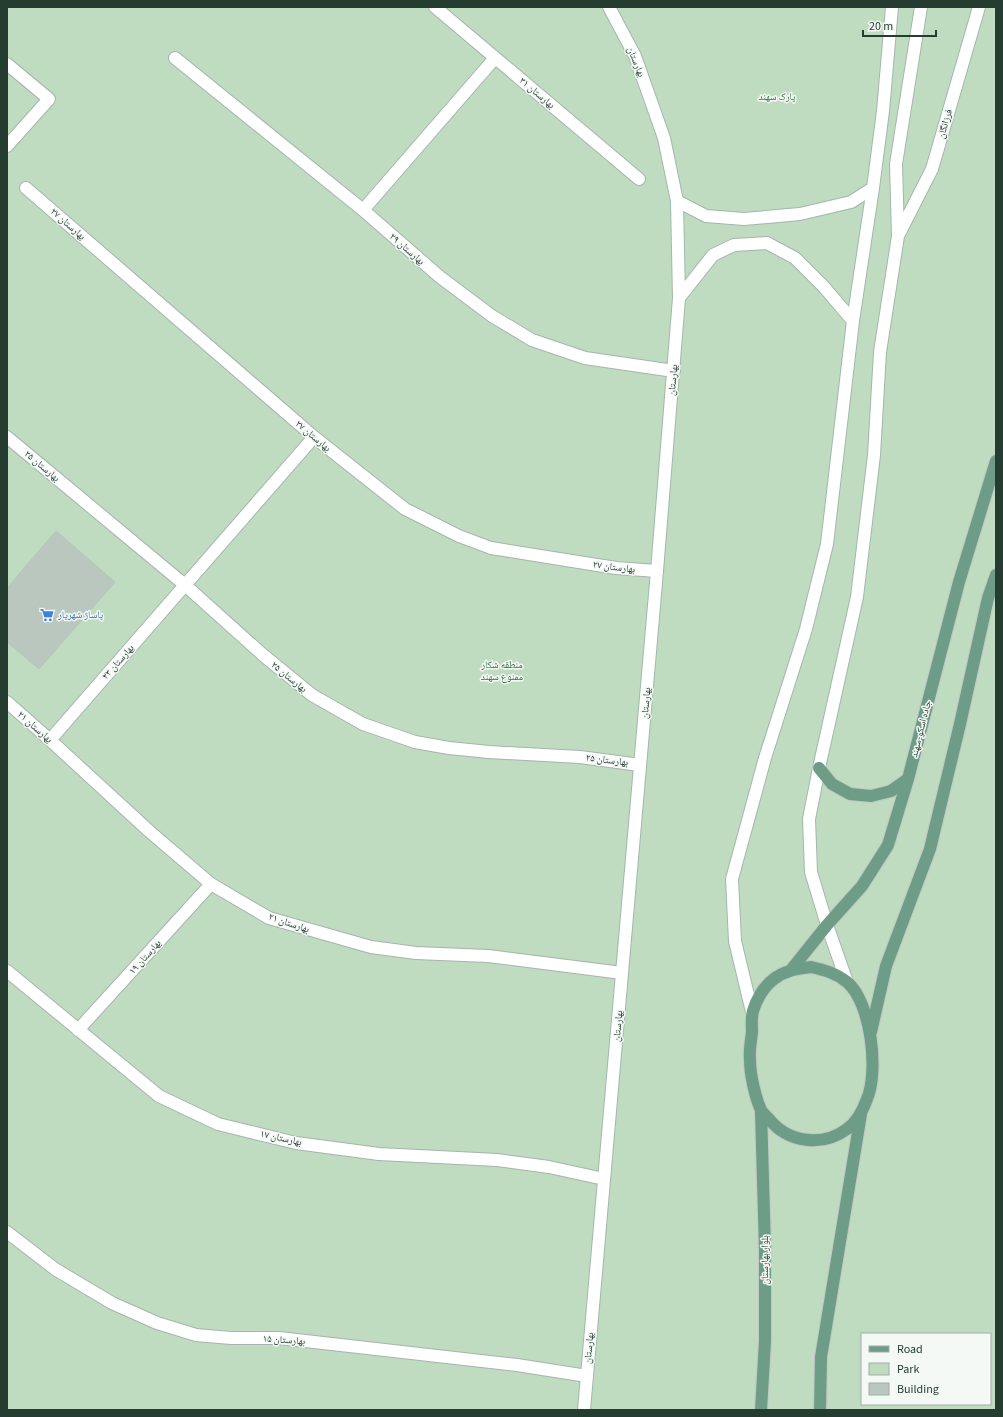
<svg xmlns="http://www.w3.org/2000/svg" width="1003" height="1417" font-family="'Source Sans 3','Noto Naskh Arabic',sans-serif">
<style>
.green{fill:#bfdbc0;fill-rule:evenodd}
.building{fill:#b9c7bf;stroke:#b7c5bc}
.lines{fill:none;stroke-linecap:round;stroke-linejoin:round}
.street-casing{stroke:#a7b4ad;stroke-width:14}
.secondary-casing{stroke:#a3b7ac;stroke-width:14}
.primary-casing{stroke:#c2c8c5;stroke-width:14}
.street{stroke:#fff;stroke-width:12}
.secondary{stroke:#fff;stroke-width:12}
.primary{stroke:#6d9d86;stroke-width:12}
.labels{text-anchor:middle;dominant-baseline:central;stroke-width:3;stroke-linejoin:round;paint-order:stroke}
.street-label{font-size:10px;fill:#253c31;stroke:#f4f9f5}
.park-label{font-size:10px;fill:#336f3d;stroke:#f4f9f5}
.shop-label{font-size:10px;fill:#366cbe;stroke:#f4f9f5;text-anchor:start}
</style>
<rect width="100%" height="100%" fill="#e4ece7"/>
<path class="green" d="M7 7H996V1410H7ZM862 1334H990V1404H862Z"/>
<path class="building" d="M56 531 115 582 39 669 7 642V588Z"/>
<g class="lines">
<g class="street-casing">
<path id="street" d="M435 7 639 179
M175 58 363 210 440 277 492 316 532 340 585 358 674 371
M7 64 49 99 7 146
M26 188 314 437 405 509 459 536 491 548 616 568 657 571
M363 210 495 58
M7 437 185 585 263 655 312 695 363 724 415 742 449 748 489 752 580 757 640 765
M7 702 50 740 149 831 211 884 269 918 371 947 416 953 488 956 622 973
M50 740 314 437
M7 971 159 1096 218 1124 296 1143 379 1154 497 1160 549 1167 604 1179
M78 1030 211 884
M7 1232 55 1269 112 1303 157 1323 196 1335 231 1338H279L517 1365 587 1376"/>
</g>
<g class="secondary-casing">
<path id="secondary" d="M677 201 706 216 744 219 800 214 851 202 873 188
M899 234 932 169 979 7
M679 298 713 255 734 245 767 243 795 258 824 287 853 321
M847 982 827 925 811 872 809 819 819 768 857 597 874 455 880 352 898 236 896 164 921 7
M752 1012 735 941 732 879 765 758 806 629 827 544 853 321 873 188 883 111 892 7
M584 1410 657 571 679 298 677 201 664 138 635 56 609 7"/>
</g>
<g class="primary-casing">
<path id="primary" d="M819 768 832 784 850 794 871 796 891 791 908 779
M811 967C824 970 836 973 847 982 871 1002 879 1071 867 1099 863 1110 857 1122 847 1129 823 1147 788 1143 769 1119 766 1116 763 1113 761 1110 755 1097 750 1074 750 1060 749 1051 751 1041 752 1032 752 1026 751 1018 753 1011 756 1000 764 986 774 979 785 970 798 969 811 967Z
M791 970 827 925 862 886 888 845 908 779 959 582 996 461
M871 1032 886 966 930 849 960 724 988 598 996 575
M761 1410 765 1341V1249L761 1111
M820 1410 821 1357 861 1114"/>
</g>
<use href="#street" class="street"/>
<use href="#secondary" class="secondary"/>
<use href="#primary" class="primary"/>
</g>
<defs>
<g id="supermarket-bare" transform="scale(1.08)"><path d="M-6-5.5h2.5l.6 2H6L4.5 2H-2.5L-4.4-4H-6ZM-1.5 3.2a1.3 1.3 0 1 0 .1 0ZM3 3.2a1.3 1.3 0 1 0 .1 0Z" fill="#3f7fe0" stroke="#f4f9f5" stroke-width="2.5" paint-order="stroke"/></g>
</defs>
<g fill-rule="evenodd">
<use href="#supermarket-bare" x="47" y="615"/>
</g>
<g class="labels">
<g class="street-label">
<text transform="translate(636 62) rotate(68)">بهارستان</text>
<text transform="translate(537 93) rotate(40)">بهارستان ۳۱</text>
<text transform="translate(945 124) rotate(-74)">فرزانگان</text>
<text transform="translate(68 224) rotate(41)">بهارستان ۲۷</text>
<text transform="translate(407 249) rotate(41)">بهارستان ۲۹</text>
<text transform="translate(673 380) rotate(-85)">بهارستان</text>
<text transform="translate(313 436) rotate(40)">بهارستان ۲۷</text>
<text transform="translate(42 466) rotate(40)">بهارستان ۲۵</text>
<text transform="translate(614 567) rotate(7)">بهارستان ۲۷</text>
<text transform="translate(118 662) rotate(-49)">بهارستان ۲۳</text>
<text transform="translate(289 677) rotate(39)">بهارستان ۲۵</text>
<text transform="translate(646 703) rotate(-85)">بهارستان</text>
<text transform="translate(35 727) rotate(41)">بهارستان ۲۱</text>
<text transform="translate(921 729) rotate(-76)">جاده اسکو-سهند</text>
<text transform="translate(607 760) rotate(7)">بهارستان ۲۵</text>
<text transform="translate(289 923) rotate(19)">بهارستان ۲۱</text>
<text transform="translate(145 957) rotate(-48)">بهارستان ۱۹</text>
<text transform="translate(618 1026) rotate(-85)">بهارستان</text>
<text transform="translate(281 1138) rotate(12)">بهارستان ۱۷</text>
<text transform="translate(765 1260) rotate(-90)">بلوار بهارستان</text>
<text transform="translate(284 1340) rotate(4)">بهارستان ۱۵</text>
<text transform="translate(589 1348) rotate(-85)">بهارستان</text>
</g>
<g class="park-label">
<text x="777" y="97">پارک سهند</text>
<text x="502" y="665">منطقه شکار<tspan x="502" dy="12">ممنوع سهند</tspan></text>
</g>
<g class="shop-label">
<text x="58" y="615">پاساژ شهریار</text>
</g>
</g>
<rect width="1003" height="1417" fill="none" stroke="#253c31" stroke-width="16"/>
<rect x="861" y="1333" width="130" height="72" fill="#f4f9f5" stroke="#a1ada7"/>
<rect x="869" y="1346" width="20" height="6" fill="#6d9d86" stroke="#a1ada7"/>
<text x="897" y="1353" font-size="12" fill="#253c31">Road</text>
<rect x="869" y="1363" width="20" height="12" fill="#bfdbc0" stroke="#a1ada7"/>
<text x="897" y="1373" font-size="12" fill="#253c31">Park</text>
<rect x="869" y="1383" width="20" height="12" fill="#b9c7bf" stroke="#a1ada7"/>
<text x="897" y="1393" font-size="12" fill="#253c31">Building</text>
<path d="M863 30v6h73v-6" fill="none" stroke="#253c31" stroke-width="2"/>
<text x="869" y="30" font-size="12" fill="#253c31" stroke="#f4f9f5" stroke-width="3" paint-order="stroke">20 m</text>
</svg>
